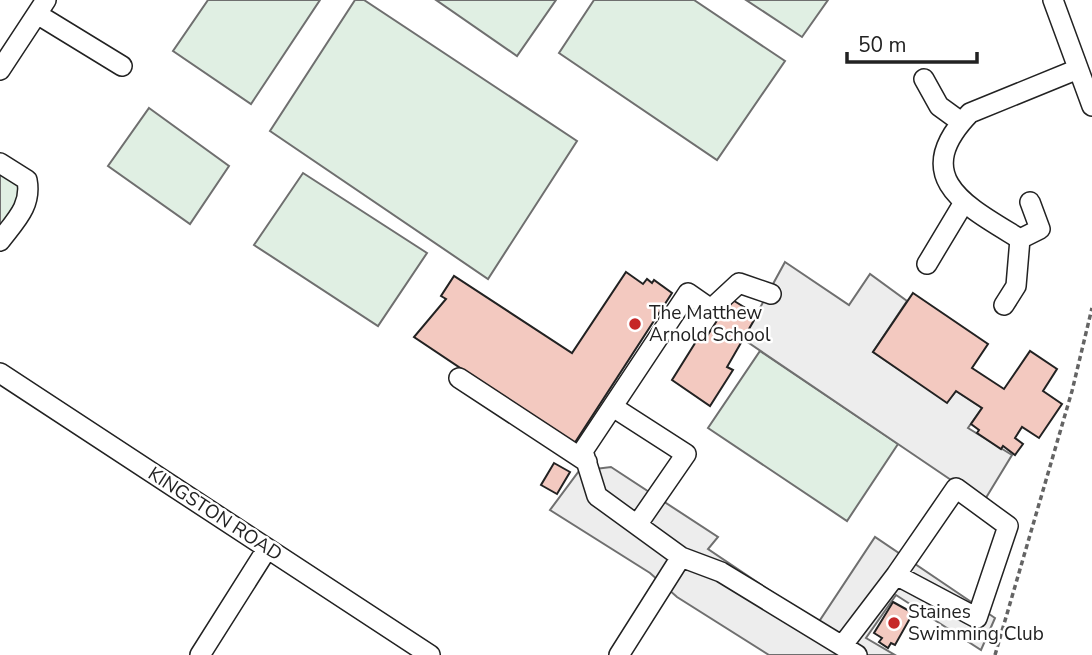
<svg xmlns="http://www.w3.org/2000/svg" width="1092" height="655" font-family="'Nunito Sans',sans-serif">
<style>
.green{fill:#e0efe3;stroke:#6f6f6f;stroke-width:2}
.parking{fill:#ededed;stroke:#6f6f6f;stroke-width:2}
.building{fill:#f3c9c0;stroke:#222;stroke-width:2}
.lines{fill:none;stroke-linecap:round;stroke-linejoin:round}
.minor-casing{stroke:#222;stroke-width:22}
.path{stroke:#646464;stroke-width:3.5;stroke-dasharray:5 3.5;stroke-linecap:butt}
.minor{stroke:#fff;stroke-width:19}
.poi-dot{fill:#c62828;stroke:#fff;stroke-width:2.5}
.labels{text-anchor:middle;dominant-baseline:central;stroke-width:5;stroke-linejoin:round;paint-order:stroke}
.poi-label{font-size:19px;fill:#222;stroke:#fff;text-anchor:start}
.street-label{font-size:19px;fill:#222;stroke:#fff}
</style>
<rect width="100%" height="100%" fill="#fff"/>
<path class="green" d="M208 0H320L251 104 173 51Z
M355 0H364L577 141 488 279 270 131Z
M436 0H556L517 56Z
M594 0H694L785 61 717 160 559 53Z
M746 0H828L802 37Z
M149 108 229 166 190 224 108 166Z
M0 169 24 190 0 228Z
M303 173 427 253 378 326 254 245Z
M760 351 898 444 847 521 708 428Z"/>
<path class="parking" d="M785 262 849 305 870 274 907 301 873 352 947 402 956 391 982 408 968 428 1012 455 981 506 951 480 743 339Z
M611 467 718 537 708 549 818 623 875 537 995 618 981 650 896 595 866 638 895 655H769L677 597 650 573 550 510 579 471Z"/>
<path class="building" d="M626 272 643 284 647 279 652 283 654 280 672 293 574 444 414 337 446 299 441 296 454 276 572 353Z
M913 293 988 344 972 368 1004 389 1030 351 1057 369 1043 391 1062 404 1039 438 1022 427 1015 438 1023 444 1015 455 1003 446 1001 449 977 433 979 430 971 424 982 408 956 391 947 403 873 352Z
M731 299 757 315 727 367 733 370 710 406 672 380 702 332 707 336Z
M554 463 570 472 557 494 541 485Z
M893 602 913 613 895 645 891 643 888 648 879 642 882 638 874 633Z"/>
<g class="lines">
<g class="minor-casing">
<path id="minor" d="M1053 0 1092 106
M37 14 122 66
M0 70 46 0
M924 79 939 106 961 122
M0 163 27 180C32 206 15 221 0 241
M1020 239C968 207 907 178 970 113L1078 69
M927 264 963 204
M771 294 739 283 711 309 688 293 583 451 597 496 681 557 721 572 857 655
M1004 305 1016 286 1020 239 1040 229 1030 202
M0 373 430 655
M459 378 587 462
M613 407 686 454 637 525
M842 646 896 575 956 488 1008 526 977 618 896 575
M200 655 267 549
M619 655 681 557"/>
</g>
<path class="path" d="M995 655 1072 391 1092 308"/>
<use href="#minor" class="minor"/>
</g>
<g class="poi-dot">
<circle cx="635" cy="324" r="7"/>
<circle cx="894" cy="623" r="7"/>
</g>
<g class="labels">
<g class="poi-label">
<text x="649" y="313">The Matthew<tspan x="649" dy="22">Arnold School</tspan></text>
<text x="908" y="612">Staines<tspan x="908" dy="22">Swimming Club</tspan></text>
</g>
<g class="street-label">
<text transform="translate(215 514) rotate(33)">KINGSTON ROAD</text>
</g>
</g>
<path d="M847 52v10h130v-10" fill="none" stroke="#222222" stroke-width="3.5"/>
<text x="858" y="52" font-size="21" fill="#222222" stroke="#ffffff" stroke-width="5" paint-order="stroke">50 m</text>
</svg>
